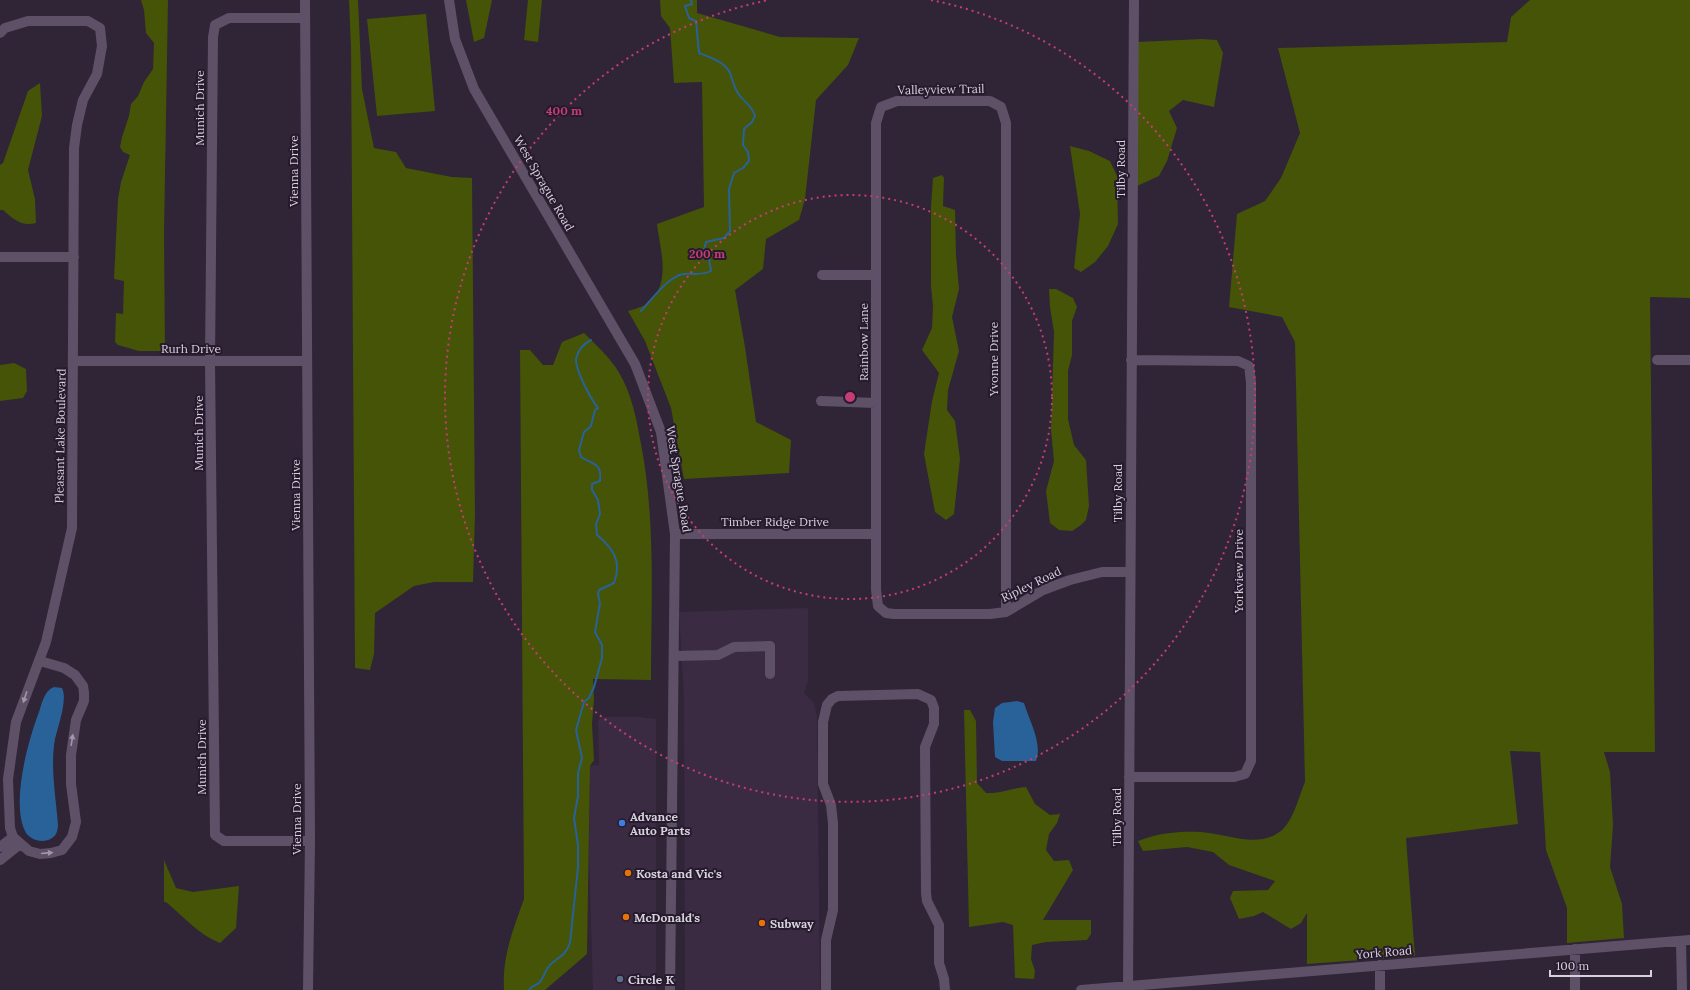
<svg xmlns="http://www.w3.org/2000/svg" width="1690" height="990" font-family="Lora,serif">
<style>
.built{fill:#3a2b43}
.green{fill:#455406}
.water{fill:#286298}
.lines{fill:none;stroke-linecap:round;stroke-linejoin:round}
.stream{stroke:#286298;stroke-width:2}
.minor{stroke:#5e5167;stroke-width:10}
.oneway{fill:#a197a8}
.ring{fill:none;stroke:#c63d75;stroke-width:2;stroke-dasharray:2 4}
.shop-dot{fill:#3f7fe0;stroke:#261a2d;stroke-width:1.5}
.food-dot{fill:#e8710a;stroke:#261a2d;stroke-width:1.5}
.service-dot{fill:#5c6f8a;stroke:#261a2d;stroke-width:1.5}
.labels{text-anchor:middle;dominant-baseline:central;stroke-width:4;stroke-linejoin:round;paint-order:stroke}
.street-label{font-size:12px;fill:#d7d0dd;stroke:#261a2d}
.poi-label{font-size:12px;font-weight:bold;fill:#d7d0dd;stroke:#261a2d;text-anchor:start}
.centre{fill:#c63d75;stroke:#261a2d;stroke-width:2}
.ring-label{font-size:12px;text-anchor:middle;font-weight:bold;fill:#c63d75;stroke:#261a2d;stroke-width:4;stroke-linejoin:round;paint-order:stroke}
</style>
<rect width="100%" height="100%" fill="#302437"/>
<path class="built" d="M808 608V681L804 693 814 703 817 716 820 990H685L684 698 679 612Z
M602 717H638L656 719V990H593L589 854 590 766 599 765 598 721Z"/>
<path class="green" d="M141 0H168L164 233 165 351H139L118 345 115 342 116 313 123 314 124 281 114 279 118 199 121 182 130 155 123 152 120 147 122 137 129 116 131 104 138 96 144 82 153 69 154 43 146 33 144 10Z
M349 0H358L362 89 374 148 396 152 406 168 452 177 472 178 475 515 473 582H434L414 586 375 613 374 654 370 670 355 668 351 47Z
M466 0H492L484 38 474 42Z
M528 0H542L538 42 524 40Z
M660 0H697V13L780 37 859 38 848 65 816 100 805 199 799 220 766 239 763 269 735 290 745 347 756 422 791 440 789 473 684 479 671 408 645 341 628 311C634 309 643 307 648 303 672 283 660 250 657 224L704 207 702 82 674 83 670 28 661 16Z
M1530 0H1690V298L1650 297 1655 752H1604L1610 772 1613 825 1610 867 1622 904 1624 938 1567 943V908L1546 850 1540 752 1510 751 1518 824 1406 838 1415 956 1307 964V913L1301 923 1291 929 1263 912 1254 916 1239 919 1230 898 1233 891 1268 890 1275 881 1229 865 1213 852 1187 847 1143 851 1138 841C1158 833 1179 831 1201 832 1228 834 1261 850 1283 829 1294 818 1299 796 1305 782L1295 342 1282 317 1229 307 1237 214 1265 201 1281 178 1300 133 1278 48 1507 42 1511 17Z
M426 14 435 111 377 116 367 19Z
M1202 39 1217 40 1223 53 1214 107 1183 100 1169 111 1177 128 1167 161 1159 176 1137 186V42Z
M40 83 42 116 28 170 35 199 36 223C22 227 13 219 3 210H0V165L3 163 28 91Z
M1070 146 1089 151 1110 161 1117 176 1118 224 1108 246 1095 262 1081 272 1074 268 1080 214Z
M942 175 944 178 943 206 955 210 956 255 959 289 952 317 959 351 948 390 947 410 955 421 960 459 954 514 946 520 935 512 924 454 932 401 939 373 922 350 932 328 933 306 931 286V207L933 178Z
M1049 289H1056L1073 298 1077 307 1072 321V355L1068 371V419L1074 445 1086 460 1089 506 1086 520 1081 525 1072 531 1059 530 1050 523 1046 491 1054 461 1051 430 1054 332 1050 307Z
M584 333C598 347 615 362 623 380 633 400 637 422 641 444 656 521 651 602 651 680L593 679 594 699 592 724 594 760 590 766 587 954 545 990H504C502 956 513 930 524 899L520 350H530L543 365H553L562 342Z
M14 363 26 369 27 391 23 398 0 401V365Z
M964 710H970L976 721 977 783 986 793C1000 794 1012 788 1026 787L1035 804 1050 815 1060 814 1057 823 1049 834 1046 850 1054 861 1069 860 1073 870 1043 920H1091V934L1087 940 1046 942 1032 945 1031 959 1035 971 1034 979 1015 978 1013 925 1003 922 969 927Z
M164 860 176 888 193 892 239 886 236 928 220 943C199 935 183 916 166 902H164Z"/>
<path class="water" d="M54 687 62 688C68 699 58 726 55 739 50 767 56 797 58 825 58 828 57 832 56 834 49 845 30 842 25 831 11 802 28 741 39 712 42 703 44 691 54 687Z
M1017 701 1024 703C1029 720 1043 744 1036 761H1002L995 757 993 722 995 708 1002 703Z"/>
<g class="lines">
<path class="stream" d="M641 311C651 300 668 277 683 274 692 273 702 276 711 271L709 259 704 250 706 242 724 238 730 231 729 189 734 173 743 168 749 161 748 152 743 145 744 129 752 122 755 116C751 104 747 105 740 96 734 89 733 81 730 73 725 62 709 57 699 53L696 21 689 18 685 6 692 4 691 0
M529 990C532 985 535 986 539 983 544 978 545 969 551 964 559 957 566 955 570 943L578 867V845L574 818 578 796V773L582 758 576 730 584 702 589 698 594 687 602 658V645L595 632 600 603 598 594 599 590 614 583C622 562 614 549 597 535L596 524 600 514 598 500 592 490V484L600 481C602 462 593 465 581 457L579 450 584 432 591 426 595 410 598 408C591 399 575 370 576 359 578 350 583 344 591 340"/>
<path class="minor" d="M305 0 310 841 308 990
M449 0 455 39 474 89 635 364 661 432 675 534 670 990
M305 18H229L215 25 213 37 210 361 215 835 224 841H310
M0 33 5 28 28 21H88L100 28 102 46 97 74 83 100 77 125 74 148 72 528 46 642 16 722 8 779 10 828 13 837 29 851 40 854 51 853 62 850 72 837 76 822 71 784V755L76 720 84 701V693L83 686 75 675 64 668 40 661
M0 257H74
M822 275H876
M1657 360H1690
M74 361H307
M821 401 876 403
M675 534H876
M1006 612V123L1001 107 990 101H897L881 107 876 123V590L878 606 886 613 894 614H990L1006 612 1043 590 1070 580 1102 572H1129
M674 656 718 655 734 647 770 646V674
M1129 777H1234L1245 774 1251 761V382L1249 366 1238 361 1131 360
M0 847 13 837
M0 860 20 844
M1681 941 1682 990
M1575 949V990
M1380 965V990
M826 990V940L833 910V823L831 805 823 784V722L827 705 832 699 838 696 918 694 931 700 934 708V724L925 747 926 893 927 901 939 925V963L944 979 945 990
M1081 990 1690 940
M1128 990 1134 0"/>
</g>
<defs><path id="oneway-solid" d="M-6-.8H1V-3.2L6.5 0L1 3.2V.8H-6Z"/></defs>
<g class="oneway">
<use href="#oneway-solid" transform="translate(25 697) rotate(108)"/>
<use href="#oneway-solid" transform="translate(72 740) rotate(-81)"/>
<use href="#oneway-solid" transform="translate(47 853) rotate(-5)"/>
</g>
<g class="ring">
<circle cx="850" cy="397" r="202"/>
<path d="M931 0A405 405 0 1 1 769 0"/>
</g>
<circle class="shop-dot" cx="622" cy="823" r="4"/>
<g class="food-dot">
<circle cx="628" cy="873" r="4"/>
<circle cx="626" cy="917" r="4"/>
<circle cx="762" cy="923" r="4"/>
</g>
<circle class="service-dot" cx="620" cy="979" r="4"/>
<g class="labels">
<g class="street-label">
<text transform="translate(941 89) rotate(-1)">Valleyview Trail</text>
<text transform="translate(199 108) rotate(-90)">Munich Drive</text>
<text transform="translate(1120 169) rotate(-90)">Tilby Road</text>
<text transform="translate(293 171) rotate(-90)">Vienna Drive</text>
<text transform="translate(544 183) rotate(60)">West Sprague Road</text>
<text transform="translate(863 342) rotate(-90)">Rainbow Lane</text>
<text x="191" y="348">Rurh Drive</text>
<text transform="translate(993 359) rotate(-90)">Yvonne Drive</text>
<text transform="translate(198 433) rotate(-90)">Munich Drive</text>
<text transform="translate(60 436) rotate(-89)">Pleasant Lake Boulevard</text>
<text transform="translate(679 479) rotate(81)">West Sprague Road</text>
<text transform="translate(1117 493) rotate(-90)">Tilby Road</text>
<text transform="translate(295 495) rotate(-90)">Vienna Drive</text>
<text x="775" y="521">Timber Ridge Drive</text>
<text transform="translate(1238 571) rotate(-90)">Yorkview Drive</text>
<text transform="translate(1031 584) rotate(-26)">Ripley Road</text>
<text transform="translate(201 757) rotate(-90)">Munich Drive</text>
<text transform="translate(1116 817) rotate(-90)">Tilby Road</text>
<text transform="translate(296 819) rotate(-90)">Vienna Drive</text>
<text transform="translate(1384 952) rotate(-5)">York Road</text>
</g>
<g class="poi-label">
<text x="630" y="816">Advance<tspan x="630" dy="14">Auto Parts</tspan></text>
<text x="636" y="873">Kosta and Vic's</text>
<text x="634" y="917">McDonald's</text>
<text x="770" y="923">Subway</text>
<text x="628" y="979">Circle K</text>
</g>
</g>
<circle cx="850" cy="397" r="6" class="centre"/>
<g class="ring-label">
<text x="564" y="115">400 m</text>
<text x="707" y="258">200 m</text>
</g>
<path d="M1550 970v6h101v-6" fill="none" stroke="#d7d0dd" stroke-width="2"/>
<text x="1556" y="970" font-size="12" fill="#d7d0dd" stroke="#261a2d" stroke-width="3" paint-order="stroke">100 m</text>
</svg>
